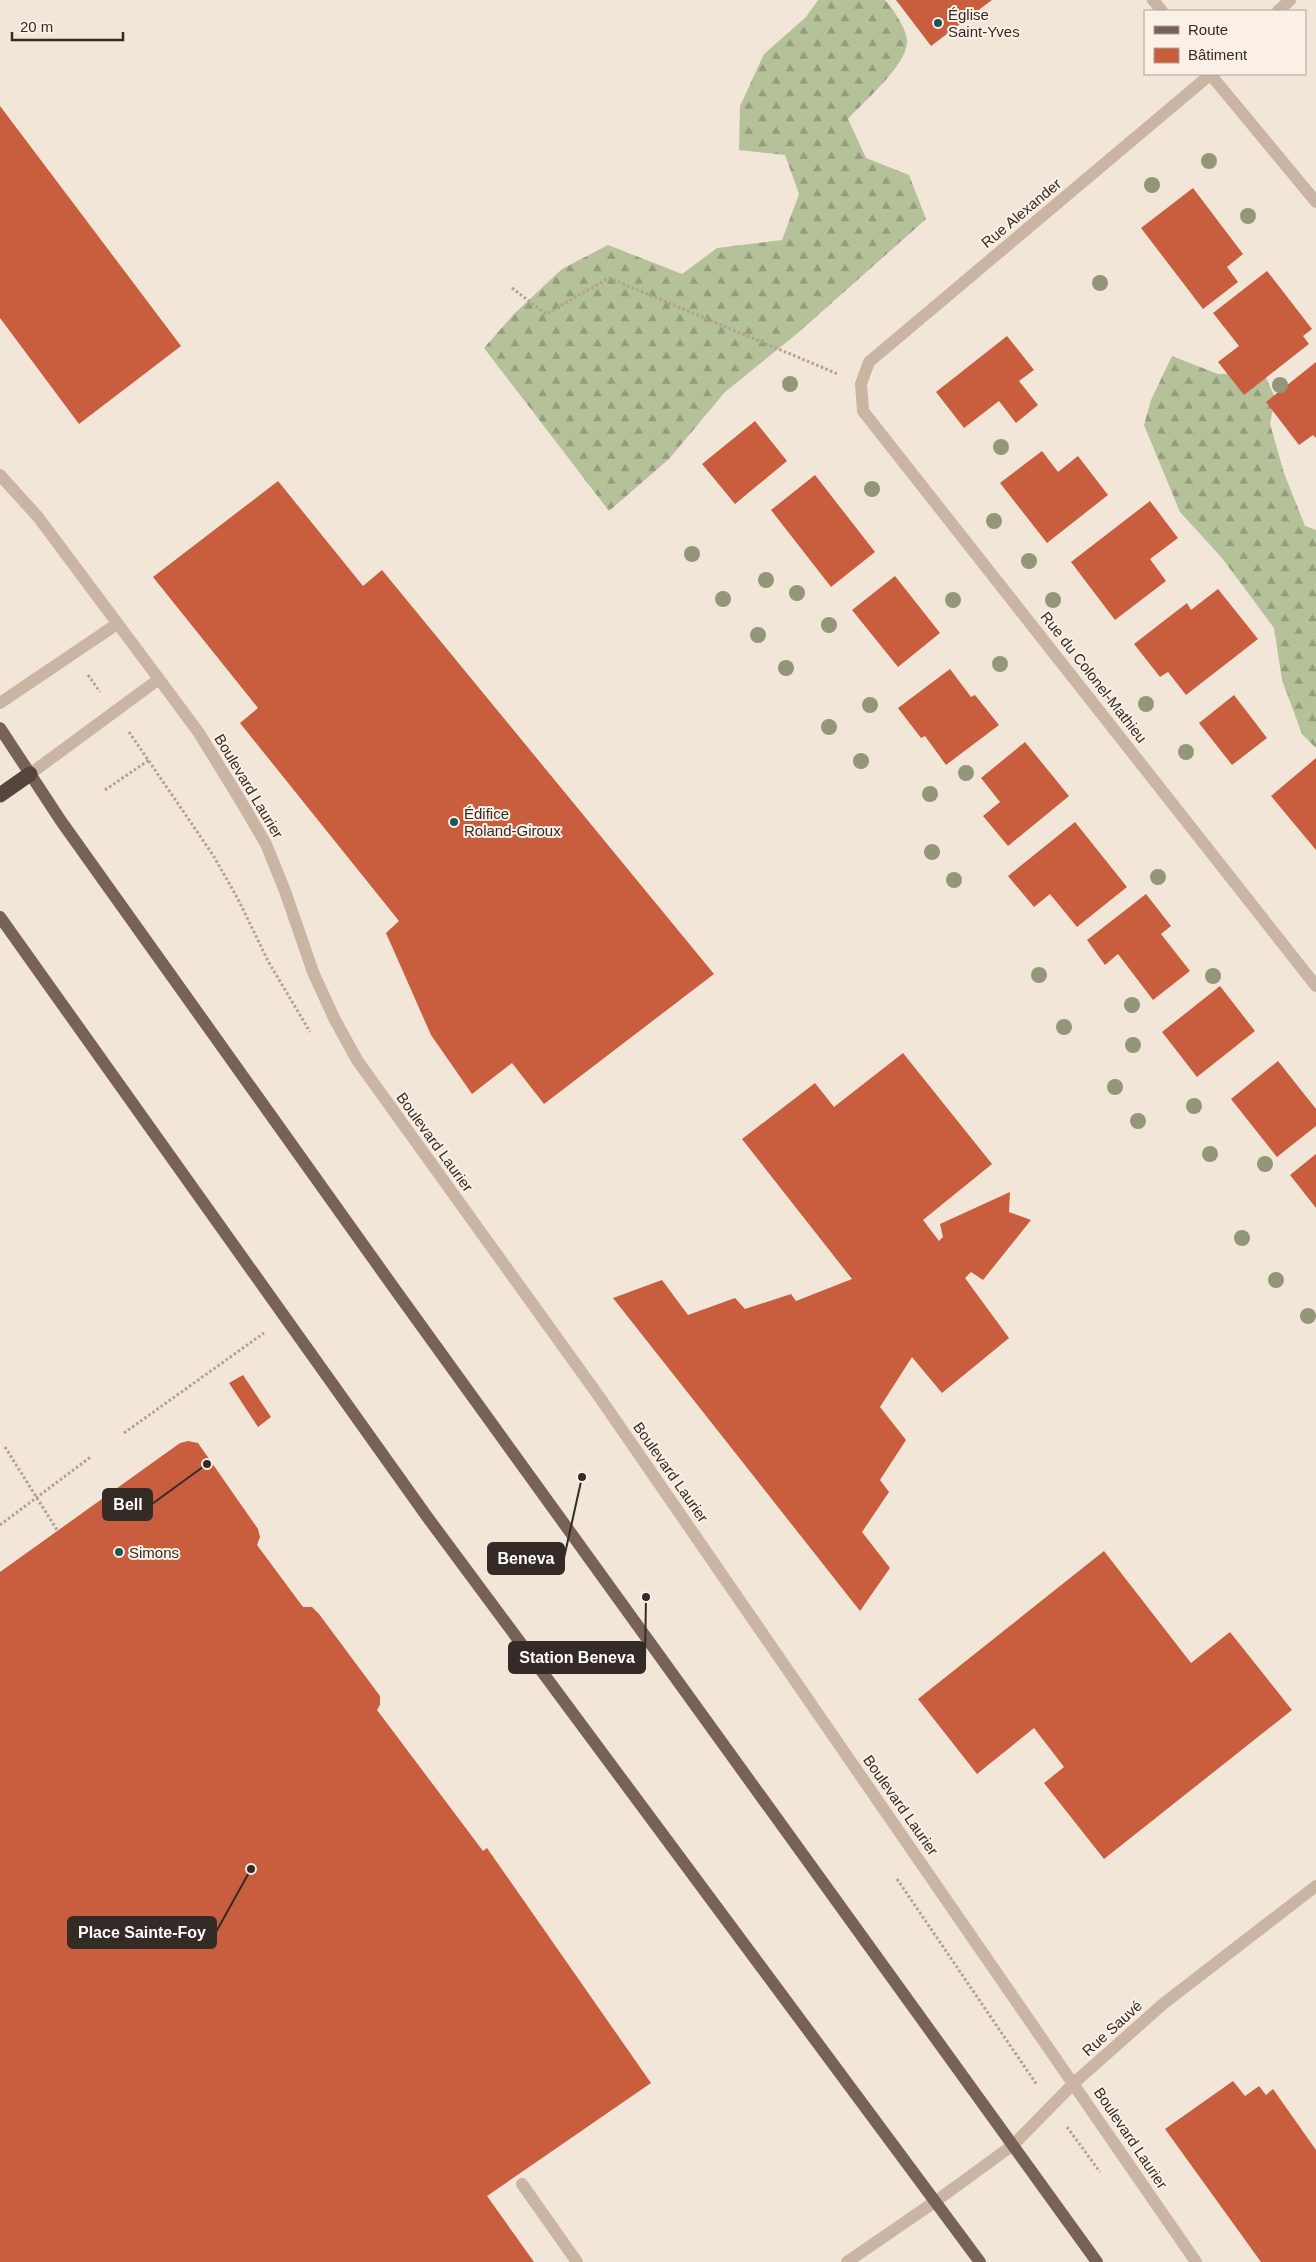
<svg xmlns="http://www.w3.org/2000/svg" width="1316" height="2262" font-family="Helvetica,sans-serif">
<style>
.forest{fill:url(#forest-firs)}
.building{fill:#c95e3f}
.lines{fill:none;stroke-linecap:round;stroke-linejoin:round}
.path{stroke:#b69f8f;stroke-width:3;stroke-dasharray:2.5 2.5;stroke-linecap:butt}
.lane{stroke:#cab5a5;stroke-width:12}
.street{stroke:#cab5a5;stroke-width:12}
.primary{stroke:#786157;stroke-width:12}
.highway{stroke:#57443d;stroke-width:15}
.tree{fill:#939678}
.poi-dot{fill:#1b5558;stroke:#faf0e5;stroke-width:2}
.labels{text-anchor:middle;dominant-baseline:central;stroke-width:4;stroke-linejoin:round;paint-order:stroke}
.poi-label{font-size:15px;fill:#352b26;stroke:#faf0e5;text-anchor:start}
.street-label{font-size:15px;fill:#352b26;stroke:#faf0e5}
.leader{fill:none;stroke:#352b26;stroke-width:2}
.callout-dot{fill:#352b26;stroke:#faf0e5;stroke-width:2}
.callout{fill:#352b26;stroke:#352b26;stroke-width:2}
.callout-label{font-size:16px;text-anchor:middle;font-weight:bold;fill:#fff}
</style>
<defs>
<pattern id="forest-firs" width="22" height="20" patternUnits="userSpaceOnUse" patternTransform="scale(1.25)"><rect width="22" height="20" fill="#b4c199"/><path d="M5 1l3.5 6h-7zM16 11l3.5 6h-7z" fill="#939d7d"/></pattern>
</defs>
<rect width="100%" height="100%" fill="#f2e6d9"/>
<path class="forest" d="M818 0H885C893 9 906 28 907 40 909 64 863 102 848 119L866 158 909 175 926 219 799 332 725 392 669 459 609 511 484 348 513 315 562 269 608 245 682 274 717 248 782 240 799 194 785 155 739 150 740 106 764 54 806 17Z
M1172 356 1218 374 1264 373 1275 398 1270 424 1284 473 1305 526 1316 530V748L1302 734 1282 680 1274 628 1222 558 1180 512 1144 425 1151 400Z"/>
<path class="building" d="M896 0H992L931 46Z
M0 106 181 346 79 424 0 318Z
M1193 188 1243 254 1227 267 1238 282 1203 309 1141 228Z
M1267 271 1312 329 1303 336 1309 344 1244 395 1218 362 1239 346 1213 313Z
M1007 336 1034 370 1019 381 1038 405 1016 423 999 401 964 428 936 392Z
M1316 362V438L1313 435 1299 445 1266 402Z
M755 421 787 461 735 504 702 464Z
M1042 451 1058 472 1078 456 1108 495 1047 543 1000 483Z
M815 475 875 552 831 587 771 510Z
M278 481 363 586 382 570 714 974 544 1104 512 1063 472 1094 431 1035 386 933 399 921 240 723 258 708 153 577Z
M1150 501 1178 538 1150 559 1166 581 1115 620 1071 562Z
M895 576 940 633 898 667 852 610Z
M1218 589 1258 639 1186 695 1168 672 1160 677 1134 644 1187 603 1191 610Z
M950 669 971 697 975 695 999 725 946 765 925 736 921 738 898 708Z
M1234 695 1267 738 1232 765 1199 723Z
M1025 742 1069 796 1008 846 983 816 1000 802 981 778Z
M1316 758V850L1271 796Z
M1075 822 1127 887 1077 927 1050 894 1034 907 1008 876Z
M1146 894 1171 926 1161 934 1190 971 1153 1000 1118 954 1105 965 1087 940Z
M1220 986 1255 1031 1197 1077 1162 1032Z
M903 1053 992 1164 923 1220 939 1241 943 1237 940 1224 1010 1192 1009 1212 1031 1220 983 1280 971 1272 965 1278 1009 1338 942 1393 912 1357 880 1407 906 1440 880 1480 889 1492 862 1532 890 1568 860 1611 613 1298 662 1280 688 1315 735 1298 745 1309 791 1294 796 1301 852 1279 742 1139 815 1083 834 1107Z
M1278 1061 1316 1109V1126L1277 1157 1231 1099Z
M1316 1154V1208L1290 1175Z
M243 1375 271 1417 258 1427 229 1383Z
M188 1441 198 1443 258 1529 260 1537 257 1545 303 1607H312L319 1614 380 1696V1705L377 1710 483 1851 487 1848 651 2083 487 2196 534 2262H0V1572L180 1443Z
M1104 1551 1191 1663 1230 1632 1292 1710 1104 1859 1044 1783 1064 1767 1034 1728 977 1774 918 1699Z
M1233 2081 1245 2096 1259 2086 1266 2095 1273 2089 1316 2150V2262H1261L1165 2129Z"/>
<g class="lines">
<path class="path" d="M512 288 546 314 609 278 838 374
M88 675 100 692
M129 732 213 855 238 899 268 961 310 1032
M105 790 149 760
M124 1433 264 1333
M5 1447 57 1530
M0 1525 92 1456
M897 1879 1037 2085
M1067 2127 1100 2172"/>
<path class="lane" d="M522 2184 577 2262
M847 2262 936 2201"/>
<path class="street" d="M1153 0 1162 11
M1278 11 1290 0
M1210 74 1316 202
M1211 74 869 362 861 384 863 411 1316 986
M0 475 38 517 159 679 199 733 239 798 266 844 285 891 313 972 334 1018 357 1060 598 1395 1196 2262
M0 703 117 624
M30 774 159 679
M936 2201 1013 2145 1074 2083 1163 2004 1316 1886"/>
<path class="primary" d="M0 728 61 821 394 1288 1097 2262
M0 917 428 1518 980 2262"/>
<path class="highway" d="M0 795 30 774"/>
</g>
<g class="tree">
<circle cx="1209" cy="161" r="8"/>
<circle cx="1152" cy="185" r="8"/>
<circle cx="1248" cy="216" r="8"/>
<circle cx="1100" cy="283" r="8"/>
<circle cx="790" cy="384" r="8"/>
<circle cx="1280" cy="385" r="8"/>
<circle cx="1001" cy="447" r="8"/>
<circle cx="872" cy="489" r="8"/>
<circle cx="994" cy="521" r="8"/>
<circle cx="692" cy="554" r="8"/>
<circle cx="1029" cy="561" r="8"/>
<circle cx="766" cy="580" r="8"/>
<circle cx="797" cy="593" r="8"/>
<circle cx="723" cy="599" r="8"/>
<circle cx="953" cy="600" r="8"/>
<circle cx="1053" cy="600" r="8"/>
<circle cx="829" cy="625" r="8"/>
<circle cx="758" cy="635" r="8"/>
<circle cx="1000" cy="664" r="8"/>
<circle cx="786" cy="668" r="8"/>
<circle cx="1146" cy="704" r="8"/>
<circle cx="870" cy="705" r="8"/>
<circle cx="829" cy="727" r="8"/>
<circle cx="1186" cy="752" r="8"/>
<circle cx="861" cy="761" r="8"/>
<circle cx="966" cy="773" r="8"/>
<circle cx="930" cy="794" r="8"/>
<circle cx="932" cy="852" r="8"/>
<circle cx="1158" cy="877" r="8"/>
<circle cx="954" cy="880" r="8"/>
<circle cx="1039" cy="975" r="8"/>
<circle cx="1213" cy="976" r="8"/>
<circle cx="1132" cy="1005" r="8"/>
<circle cx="1064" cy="1027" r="8"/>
<circle cx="1133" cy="1045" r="8"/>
<circle cx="1115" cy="1087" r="8"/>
<circle cx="1194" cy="1106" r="8"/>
<circle cx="1138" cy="1121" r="8"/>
<circle cx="1210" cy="1154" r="8"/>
<circle cx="1265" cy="1164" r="8"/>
<circle cx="1242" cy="1238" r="8"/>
<circle cx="1276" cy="1280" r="8"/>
<circle cx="1308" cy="1316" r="8"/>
</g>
<g class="poi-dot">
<circle cx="938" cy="23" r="5"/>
<circle cx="454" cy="822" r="5"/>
<circle cx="119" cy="1552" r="5"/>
</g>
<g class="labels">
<g class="poi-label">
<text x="948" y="14">Église<tspan x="948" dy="17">Saint-Yves</tspan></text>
<text x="464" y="813">Édifice<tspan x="464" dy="17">Roland-Giroux</tspan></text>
<text x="129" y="1552">Simons</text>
</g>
<g class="street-label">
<text transform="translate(1021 213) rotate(-40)">Rue Alexander</text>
<text transform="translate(1094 677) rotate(52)">Rue du Colonel-Mathieu</text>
<text transform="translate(249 786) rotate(59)">Boulevard Laurier</text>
<text transform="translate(435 1142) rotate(54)">Boulevard Laurier</text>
<text transform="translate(671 1472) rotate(55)">Boulevard Laurier</text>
<text transform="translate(901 1805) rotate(55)">Boulevard Laurier</text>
<text transform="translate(1112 2028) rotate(-42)">Rue Sauvé</text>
<text transform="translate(1131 2138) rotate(56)">Boulevard Laurier</text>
</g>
</g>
<path class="leader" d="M207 1464L152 1504M582 1477L564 1558M646 1597L645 1658M251 1869L216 1932"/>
<g class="callout-dot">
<circle cx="207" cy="1464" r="5"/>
<circle cx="582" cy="1477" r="5"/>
<circle cx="646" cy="1597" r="5"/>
<circle cx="251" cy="1869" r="5"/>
</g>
<g class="callout">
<rect x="103" y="1489" width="49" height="31" rx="5"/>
<rect x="488" y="1543" width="76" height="31" rx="5"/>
<rect x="509" y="1642" width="136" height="31" rx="5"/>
<rect x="68" y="1917" width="148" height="31" rx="5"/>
</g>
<g class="callout-label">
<text x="128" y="1510">Bell</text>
<text x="526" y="1564">Beneva</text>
<text x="577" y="1663">Station Beneva</text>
<text x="142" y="1938">Place Sainte-Foy</text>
</g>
<rect x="1144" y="10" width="162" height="65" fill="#faf0e5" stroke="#aba199"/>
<rect x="1154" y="26" width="25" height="8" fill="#786157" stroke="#aba199"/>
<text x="1188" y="35" font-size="15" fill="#352b26">Route</text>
<rect x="1154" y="48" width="25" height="15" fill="#c95e3f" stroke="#aba199"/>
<text x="1188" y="60" font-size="15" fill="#352b26">Bâtiment</text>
<path d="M12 32v8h111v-8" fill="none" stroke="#352b26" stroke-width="2.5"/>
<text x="20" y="32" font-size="15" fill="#352b26" stroke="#faf0e5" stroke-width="4" paint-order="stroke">20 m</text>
</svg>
